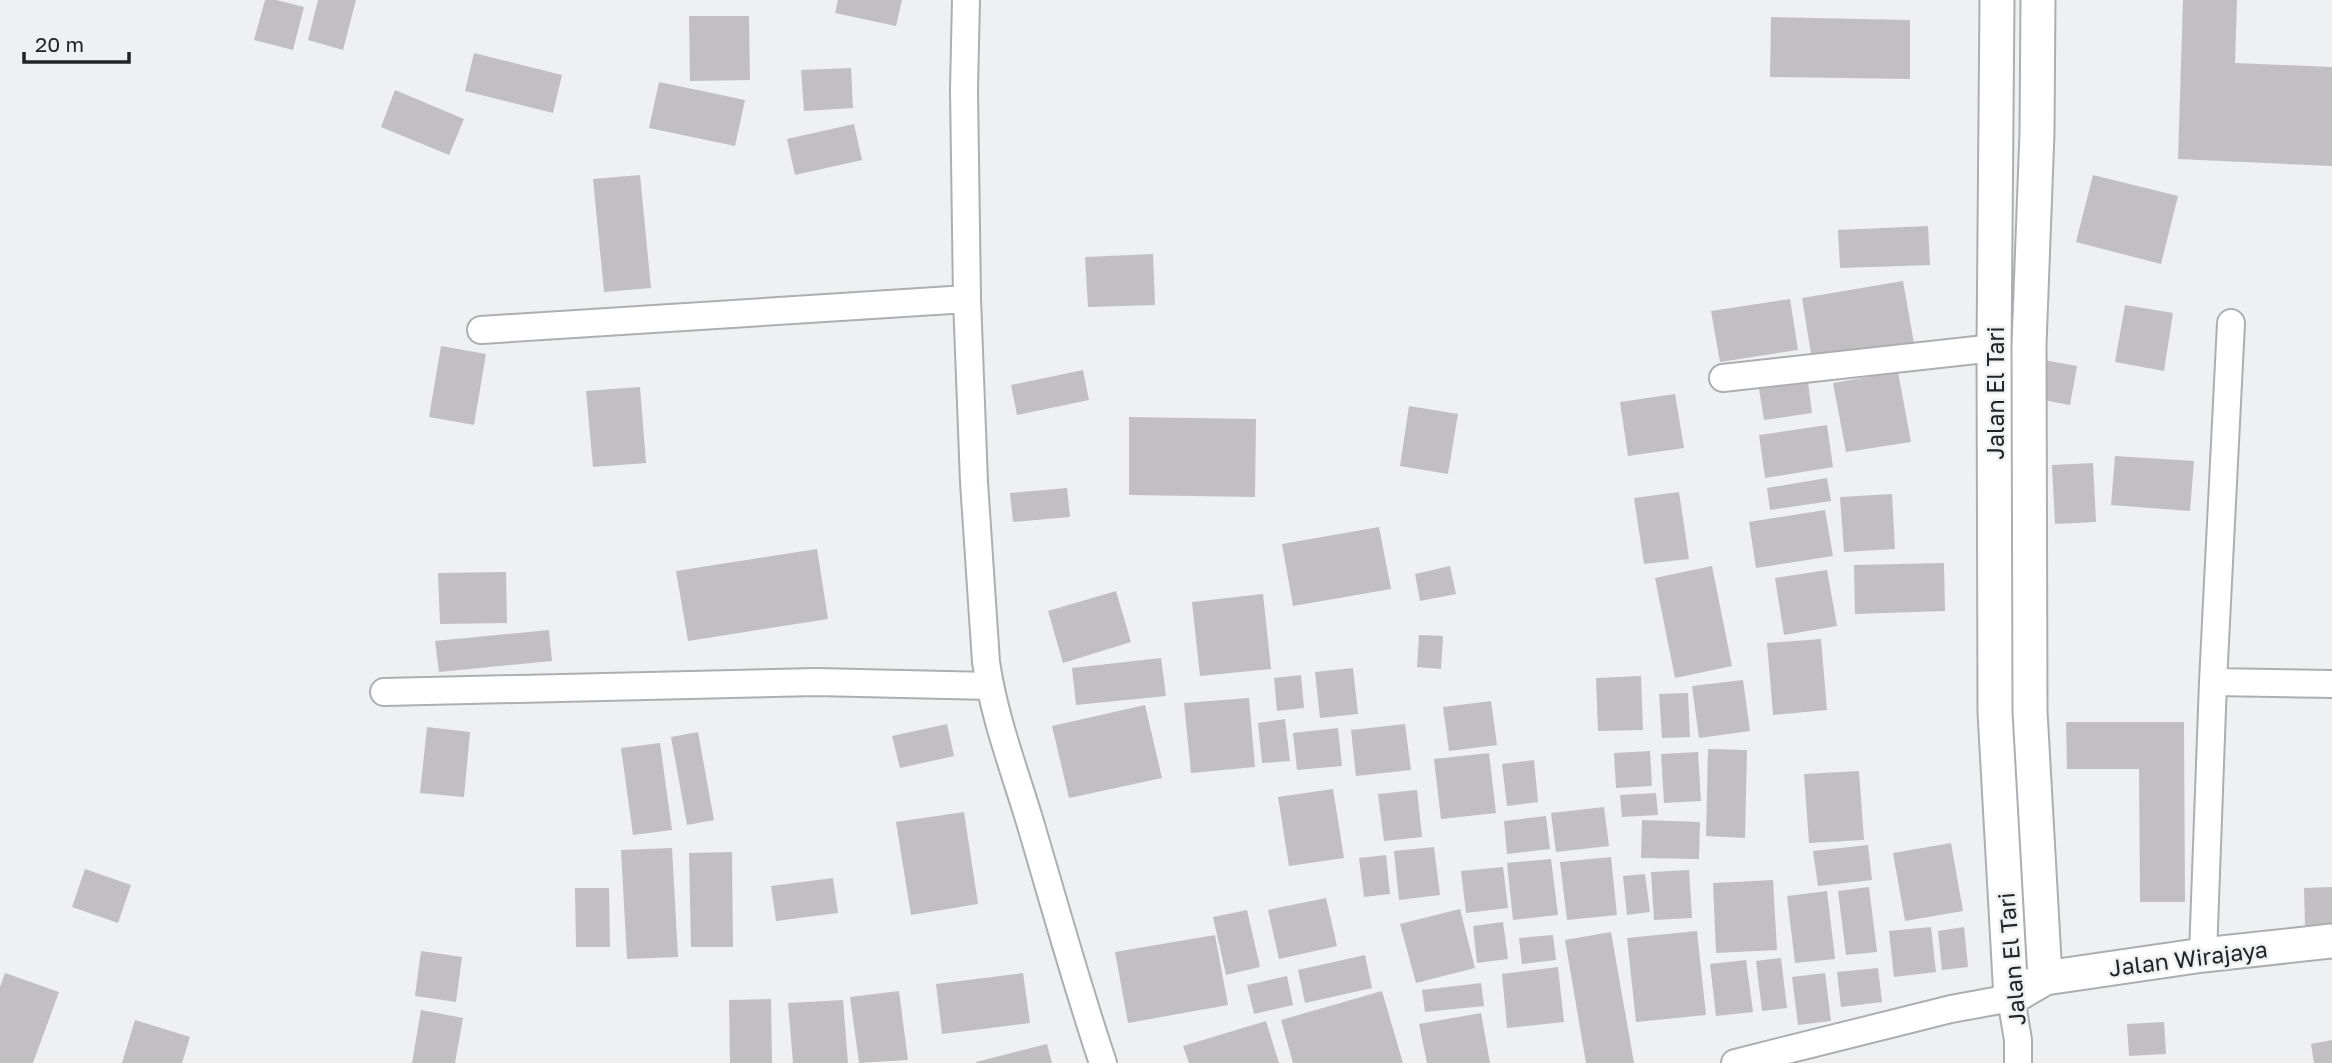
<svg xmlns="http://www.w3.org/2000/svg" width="2332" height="1063" font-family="'Golos Text',sans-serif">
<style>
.building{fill:#c1bfc1}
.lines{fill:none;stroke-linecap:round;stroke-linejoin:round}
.minor-casing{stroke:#adaeb1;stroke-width:30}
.tertiary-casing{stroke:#adaeb1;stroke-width:37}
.minor{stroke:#fff;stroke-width:26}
.tertiary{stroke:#fff;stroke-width:33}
.labels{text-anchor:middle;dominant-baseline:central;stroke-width:5;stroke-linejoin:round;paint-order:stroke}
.street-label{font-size:23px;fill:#232324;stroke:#eff0f2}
</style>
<rect width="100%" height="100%" fill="#eff0f2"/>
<path class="building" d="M265 0H276L304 7 293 50 254 40Z
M318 0H356L343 50 308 40Z
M838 0H902L896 26 835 13Z
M2183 0H2237L2235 63 2332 67V166L2178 159Z
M689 16H749L750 80 690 81Z
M1771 17 1910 20V79L1770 77Z
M474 53 562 75 553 113 465 91Z
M851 68 853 108 804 111 801 70Z
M659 82 745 100 735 146 649 128Z
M395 90 464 119 449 155 381 127Z
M854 124 862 160 795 175 787 139Z
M640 175 651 288 604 292 593 179Z
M2093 175 2178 196 2161 264 2076 242Z
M1928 226 1930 265 1840 268 1838 230Z
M1153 254 1155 305 1088 307 1085 257Z
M1903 281 1915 349 1813 366 1802 298Z
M1790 299 1798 350 1720 362 1711 311Z
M2125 305 2173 313 2164 371 2115 362Z
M441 346 486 354 474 425 429 417Z
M2044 360 2077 366 2070 405 2038 399Z
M1083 370 1089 400 1017 415 1011 385Z
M1898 372 1911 442 1846 452 1833 383Z
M1808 382 1812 413 1764 420 1759 389Z
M640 387 646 463 593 467 586 391Z
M1675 394 1684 448 1628 456 1620 402Z
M1409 406 1458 414 1448 474 1400 466Z
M1129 417 1256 419 1255 497 1129 495Z
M1827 425 1833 467 1765 478 1759 435Z
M2115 456 2194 461 2190 511 2111 505Z
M2093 463 2096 522 2055 524 2052 465Z
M1827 478 1831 501 1770 510 1767 488Z
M1067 488 1070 517 1013 522 1010 493Z
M1679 492 1689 559 1644 564 1634 498Z
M1892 494 1895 549 1844 552 1840 497Z
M1825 510 1833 556 1756 568 1749 522Z
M1379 527 1391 589 1293 606 1282 544Z
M817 549 828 619 688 641 676 571Z
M1944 563 1945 611 1855 614 1854 565Z
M1450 566 1456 594 1420 601 1415 574Z
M1712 566 1732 666 1675 678 1655 578Z
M1827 570 1837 626 1784 635 1775 578Z
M506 572 507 623 440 624 438 573Z
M1116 591 1131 642 1063 663 1048 611Z
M1263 594 1271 669 1200 676 1192 602Z
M549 630 552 661 439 672 435 641Z
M1419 635 1443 636 1441 669 1417 667Z
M1821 639 1827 710 1773 715 1767 643Z
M1161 658 1166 696 1076 705 1072 668Z
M1353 668 1358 714 1320 718 1315 672Z
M1301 675 1304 708 1277 711 1274 678Z
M1641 676 1643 730 1598 731 1596 678Z
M1743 680 1750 731 1699 738 1692 686Z
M1688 693 1690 737 1662 738 1659 694Z
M1249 698 1255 767 1191 773 1184 703Z
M1491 701 1497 745 1449 751 1443 707Z
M1145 705 1162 778 1069 798 1052 726Z
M1285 719 1290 761 1262 763 1258 723Z
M2066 722H2184L2185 902H2140L2139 769H2067Z
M947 724 954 756 900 768 892 736Z
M1405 724 1411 770 1356 776 1351 730Z
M427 727 470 732 464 797 420 793Z
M1338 728 1342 766 1297 770 1293 733Z
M698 732 714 820 687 825 671 737Z
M660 743 672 830 633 835 621 748Z
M1708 749 1747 750 1745 838 1706 836Z
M1650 751 1652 786 1616 788 1614 753Z
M1698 752 1701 801 1664 803 1661 754Z
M1489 753 1496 813 1441 819 1434 759Z
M1534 760 1538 802 1507 806 1502 764Z
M1859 771 1864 840 1809 843 1804 774Z
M1333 789 1344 858 1289 866 1278 797Z
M1417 790 1422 837 1384 841 1378 794Z
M1656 793 1658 815 1622 817 1620 795Z
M1604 807 1609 846 1556 852 1551 813Z
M964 812 978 904 911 915 896 822Z
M1546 816 1550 849 1507 854 1504 821Z
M1642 820 1700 822 1699 859 1641 858Z
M1951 843 1963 911 1905 921 1893 853Z
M1868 845 1872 880 1818 886 1813 851Z
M1434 847 1440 895 1399 900 1394 851Z
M672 848 678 957 627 959 621 850Z
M732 852 733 947H691L689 853Z
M1386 855 1390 894 1364 897 1359 858Z
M1611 857 1617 915 1567 920 1560 862Z
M1551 859 1558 915 1513 920 1507 863Z
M1503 867 1508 908 1466 913 1461 871Z
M85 869 131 885 118 923 72 907Z
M1689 870 1692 918 1654 920 1651 872Z
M1645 874 1650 912 1627 915 1623 876Z
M833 878 838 913 776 921 771 886Z
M1773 880 1777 950 1716 953 1713 883Z
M1869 887 1877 952 1846 955 1838 891Z
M2332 887V925L2305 926 2304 888Z
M575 888H609L610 947H576Z
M1827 891 1835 959 1795 963 1787 896Z
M1326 898 1337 946 1279 959 1268 910Z
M1460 909 1475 968 1416 983 1400 924Z
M1247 910 1260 967 1226 975 1213 917Z
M1503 922 1508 959 1477 963 1473 926Z
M1931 927 1936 972 1894 977 1889 931Z
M1964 927 1968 967 1942 970 1938 931Z
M1697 931 1706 1015 1636 1022 1627 938Z
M1611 932 1634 1063H1586L1565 940Z
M1215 935 1228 1005 1128 1023 1115 952Z
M1553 935 1556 960 1522 964 1519 938Z
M421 951 462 957 456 1002 415 996Z
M1365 955 1372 988 1305 1003 1298 970Z
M1781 958 1787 1008 1762 1011 1756 961Z
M1746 960 1753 1012 1716 1016 1710 964Z
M1558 967 1564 1022 1507 1028 1502 974Z
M1878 968 1882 1002 1841 1007 1837 972Z
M5 973 59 992 33 1063H0V987Z
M1023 973 1030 1023 942 1034 936 984Z
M1825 973 1831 1021 1798 1025 1792 977Z
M1287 976 1293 1005 1254 1014 1247 985Z
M1481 983 1484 1006 1425 1012 1422 990Z
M899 991 908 1060 859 1063 850 997Z
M1382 991 1403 1063H1293L1281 1020Z
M771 999 772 1063H730L729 1000Z
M843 1000 848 1063H793L788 1003Z
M421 1010 463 1018 455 1063H412Z
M1481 1013 1490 1063H1427L1419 1024Z
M135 1020 190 1037 182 1063H122Z
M1266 1021 1279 1063H1189L1183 1046Z
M2164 1022 2166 1054 2129 1056 2127 1024Z
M2332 1040V1063H2314L2311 1044Z
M1047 1044 1052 1063H976V1062Z"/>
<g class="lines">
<g class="minor-casing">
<path id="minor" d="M966 0 964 89 967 299 974 482 986 662C994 717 1014 769 1030 822 1054 903 1076 983 1103 1063
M481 330 967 299
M1723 378 1994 348
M2213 682 2332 684
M384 692 816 682 990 686
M2203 955 2213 682 2231 323
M1735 1063 1951 1009 2011 998 2018 1040V1063"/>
</g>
<g class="tertiary-casing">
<path id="tertiary" d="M1997 0 1994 348 1995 712 2011 998 2045 978 2203 955 2332 941
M2038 0 2037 133 2029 345 2030 711 2045 978"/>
</g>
<use href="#minor" class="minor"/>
<use href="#tertiary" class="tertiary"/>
</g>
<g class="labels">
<g class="street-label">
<text transform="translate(1995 393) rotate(-90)">Jalan El Tari</text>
<text transform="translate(2188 958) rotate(-7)">Jalan Wirajaya</text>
<text transform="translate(2011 959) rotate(-95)">Jalan El Tari</text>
</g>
</g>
<path d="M24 52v10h105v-10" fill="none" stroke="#232324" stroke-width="3.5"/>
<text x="35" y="52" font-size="21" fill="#232324" stroke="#eff0f2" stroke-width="5" paint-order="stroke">20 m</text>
</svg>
